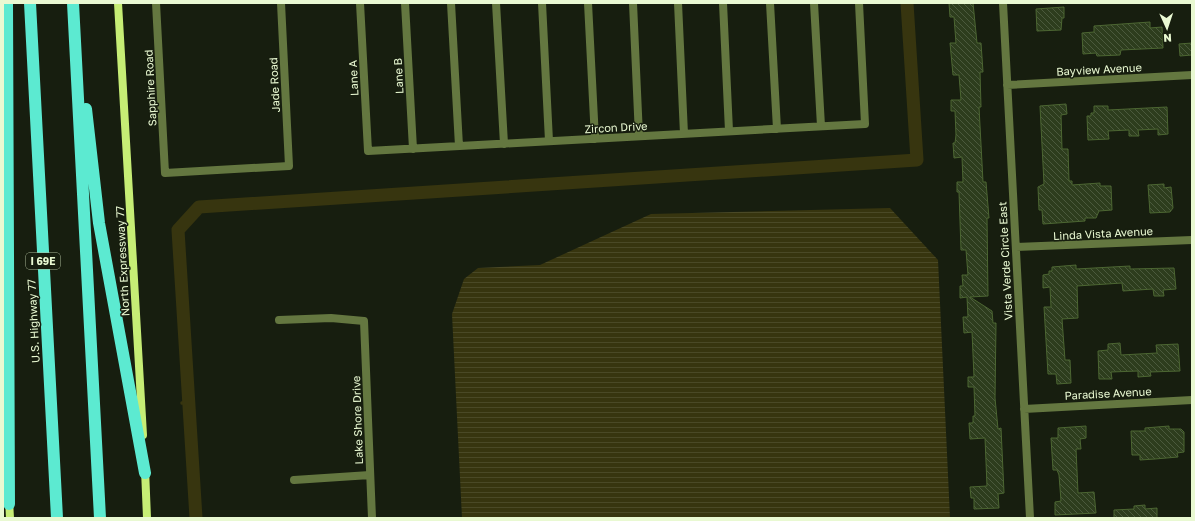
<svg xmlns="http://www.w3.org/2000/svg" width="1195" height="521" font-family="'Golos Text',sans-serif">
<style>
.water{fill:url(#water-rules)}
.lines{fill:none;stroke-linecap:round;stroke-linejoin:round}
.stream{stroke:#37350f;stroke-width:3.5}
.canal{stroke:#37350f;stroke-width:13}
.building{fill:url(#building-back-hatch);stroke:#4c6632}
.street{stroke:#647740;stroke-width:8}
.secondary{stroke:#c6ed75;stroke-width:8}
.highway{stroke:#5cead1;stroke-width:12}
.labels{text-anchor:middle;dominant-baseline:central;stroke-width:3;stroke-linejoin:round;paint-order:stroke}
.shield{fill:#171e0f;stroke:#aab798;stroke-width:1}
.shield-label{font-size:10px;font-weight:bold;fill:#e9f9d2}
.street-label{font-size:11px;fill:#e9f9d2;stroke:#171e0f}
</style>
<defs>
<pattern id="water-rules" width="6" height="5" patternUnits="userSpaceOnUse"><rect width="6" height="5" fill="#37350f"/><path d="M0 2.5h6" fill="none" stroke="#4a4926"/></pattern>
<pattern id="building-back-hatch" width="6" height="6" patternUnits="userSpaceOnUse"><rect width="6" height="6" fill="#2d3d1d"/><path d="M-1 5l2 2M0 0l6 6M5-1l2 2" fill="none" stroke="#4b5a3d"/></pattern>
</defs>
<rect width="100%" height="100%" fill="#171e0f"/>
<path class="water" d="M890 208 938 260 950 518H462L452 314 464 279 478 268 540 265 651 214Z"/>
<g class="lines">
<path class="stream" d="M182 403 189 402"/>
<path class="canal" d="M196 518 178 230 199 207 917 160 907 3"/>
</g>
<path class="building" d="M949 3H973L977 43H981L983 72H980L981 107H979L983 182H986L989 218H987L988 296 970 297 992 311 993 323H996L995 398 998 429 1001 428 1004 493 998 494 999 508 974 509V498H971L970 487 987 486 985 438 970 439 969 423H973V416H975L974 387H968V377H974L972 332 964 333 963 317H968L967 297 960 298V286H963L962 275H968L966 250H961L959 192H957V182H963L962 157 954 158 953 143H955L956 135 955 111H951V100H961L959 75H953L950 43H956L954 17H950Z
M1064 7V18H1062L1061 30 1037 31 1036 9Z
M1150 22V28L1162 27 1163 48 1121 50 1120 55 1097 56 1096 53 1083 54 1082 33 1094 32V26Z
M1192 43V55L1180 56 1179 44Z
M1066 104 1067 114 1061 115 1062 149H1068L1069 181H1072V185L1100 183V186H1111L1112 210 1099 211 1096 218H1085V221L1043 224 1042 210H1039L1038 187 1044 184 1040 106Z
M1094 106H1108V110L1167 107 1168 134 1158 135V129L1138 130 1139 136H1129V130L1108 131 1109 139 1088 140 1087 116H1091V113H1094Z
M1164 184V188L1171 187 1173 208 1170 212 1150 213 1148 185Z
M1076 265V269L1130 266V269L1174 268 1176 289 1163 290 1164 296H1154L1153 289 1123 291 1122 283 1077 286 1078 318 1062 319 1065 360H1070L1071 383 1057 384 1056 374H1048L1044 307H1051L1050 287 1043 288V275L1049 274V271H1052V267Z
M1120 343 1121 355 1157 353 1156 345 1178 344 1180 371 1150 372 1151 376 1138 377V371L1111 372 1112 379H1099L1098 351 1108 350V344Z
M1086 426V438L1080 439 1081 449H1076L1078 493 1094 492 1096 513 1055 515V502L1061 501 1059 475 1057 470H1053L1051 438H1058V428Z
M1169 426V429H1181L1184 432V452L1177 453 1178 457 1155 459 1140 460V455H1132L1131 431H1145V428Z
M1145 505V509L1157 508V518H1114V510L1134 509V506Z"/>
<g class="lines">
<path class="street" d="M156 3 165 173 289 166 281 3
M360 3 368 151 865 124 859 3
M405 3 413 149
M451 3 459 146
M496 3 504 144
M542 3 549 141
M588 3 595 139
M633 3 639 136
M678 3 684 134
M723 3 729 131
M770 3 777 129
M814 3 821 126
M1003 3 1030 518
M1007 85 1192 75
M1016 247 1192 240
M279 320 331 318 364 321 372 518
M1024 409 1192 400
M294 480 370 475"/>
<path class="secondary" d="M118 3 143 435
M145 469 147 518
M9 500 10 518"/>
<path class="highway" d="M7 3 9 504
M30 3 57 518
M73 3 100 518
M86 109 99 223 145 473"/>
</g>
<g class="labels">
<rect class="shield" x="26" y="253" width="34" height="16" rx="3"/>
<g class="shield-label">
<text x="43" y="261">I 69E</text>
</g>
<g class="street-label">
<text transform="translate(1099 69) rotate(-3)">Bayview Avenue</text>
<text transform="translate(398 76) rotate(-93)">Lane B</text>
<text transform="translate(353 78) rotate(-93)">Lane A</text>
<text transform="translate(274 85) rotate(-93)">Jade Road</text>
<text transform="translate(150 88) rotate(-93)">Sapphire Road</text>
<text transform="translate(616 127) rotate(-3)">Zircon Drive</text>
<text transform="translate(1103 233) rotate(-3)">Linda Vista Avenue</text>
<text transform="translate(122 261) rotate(-93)">North Expressway 77</text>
<text transform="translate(1005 261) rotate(-93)">Vista Verde Circle East</text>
<text transform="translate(33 321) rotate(-93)">U.S. Highway 77</text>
<text transform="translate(1108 393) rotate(-3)">Paradise Avenue</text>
<text transform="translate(357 420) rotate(-92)">Lake Shore Drive</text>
</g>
</g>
<rect width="1195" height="521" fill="none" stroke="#e9f9d2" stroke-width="8"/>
<g transform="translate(1167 28) rotate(177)" stroke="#171e0f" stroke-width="3" paint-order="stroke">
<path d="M0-3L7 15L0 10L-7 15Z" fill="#e9f9d2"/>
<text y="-6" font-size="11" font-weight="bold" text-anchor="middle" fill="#e9f9d2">N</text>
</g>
</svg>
